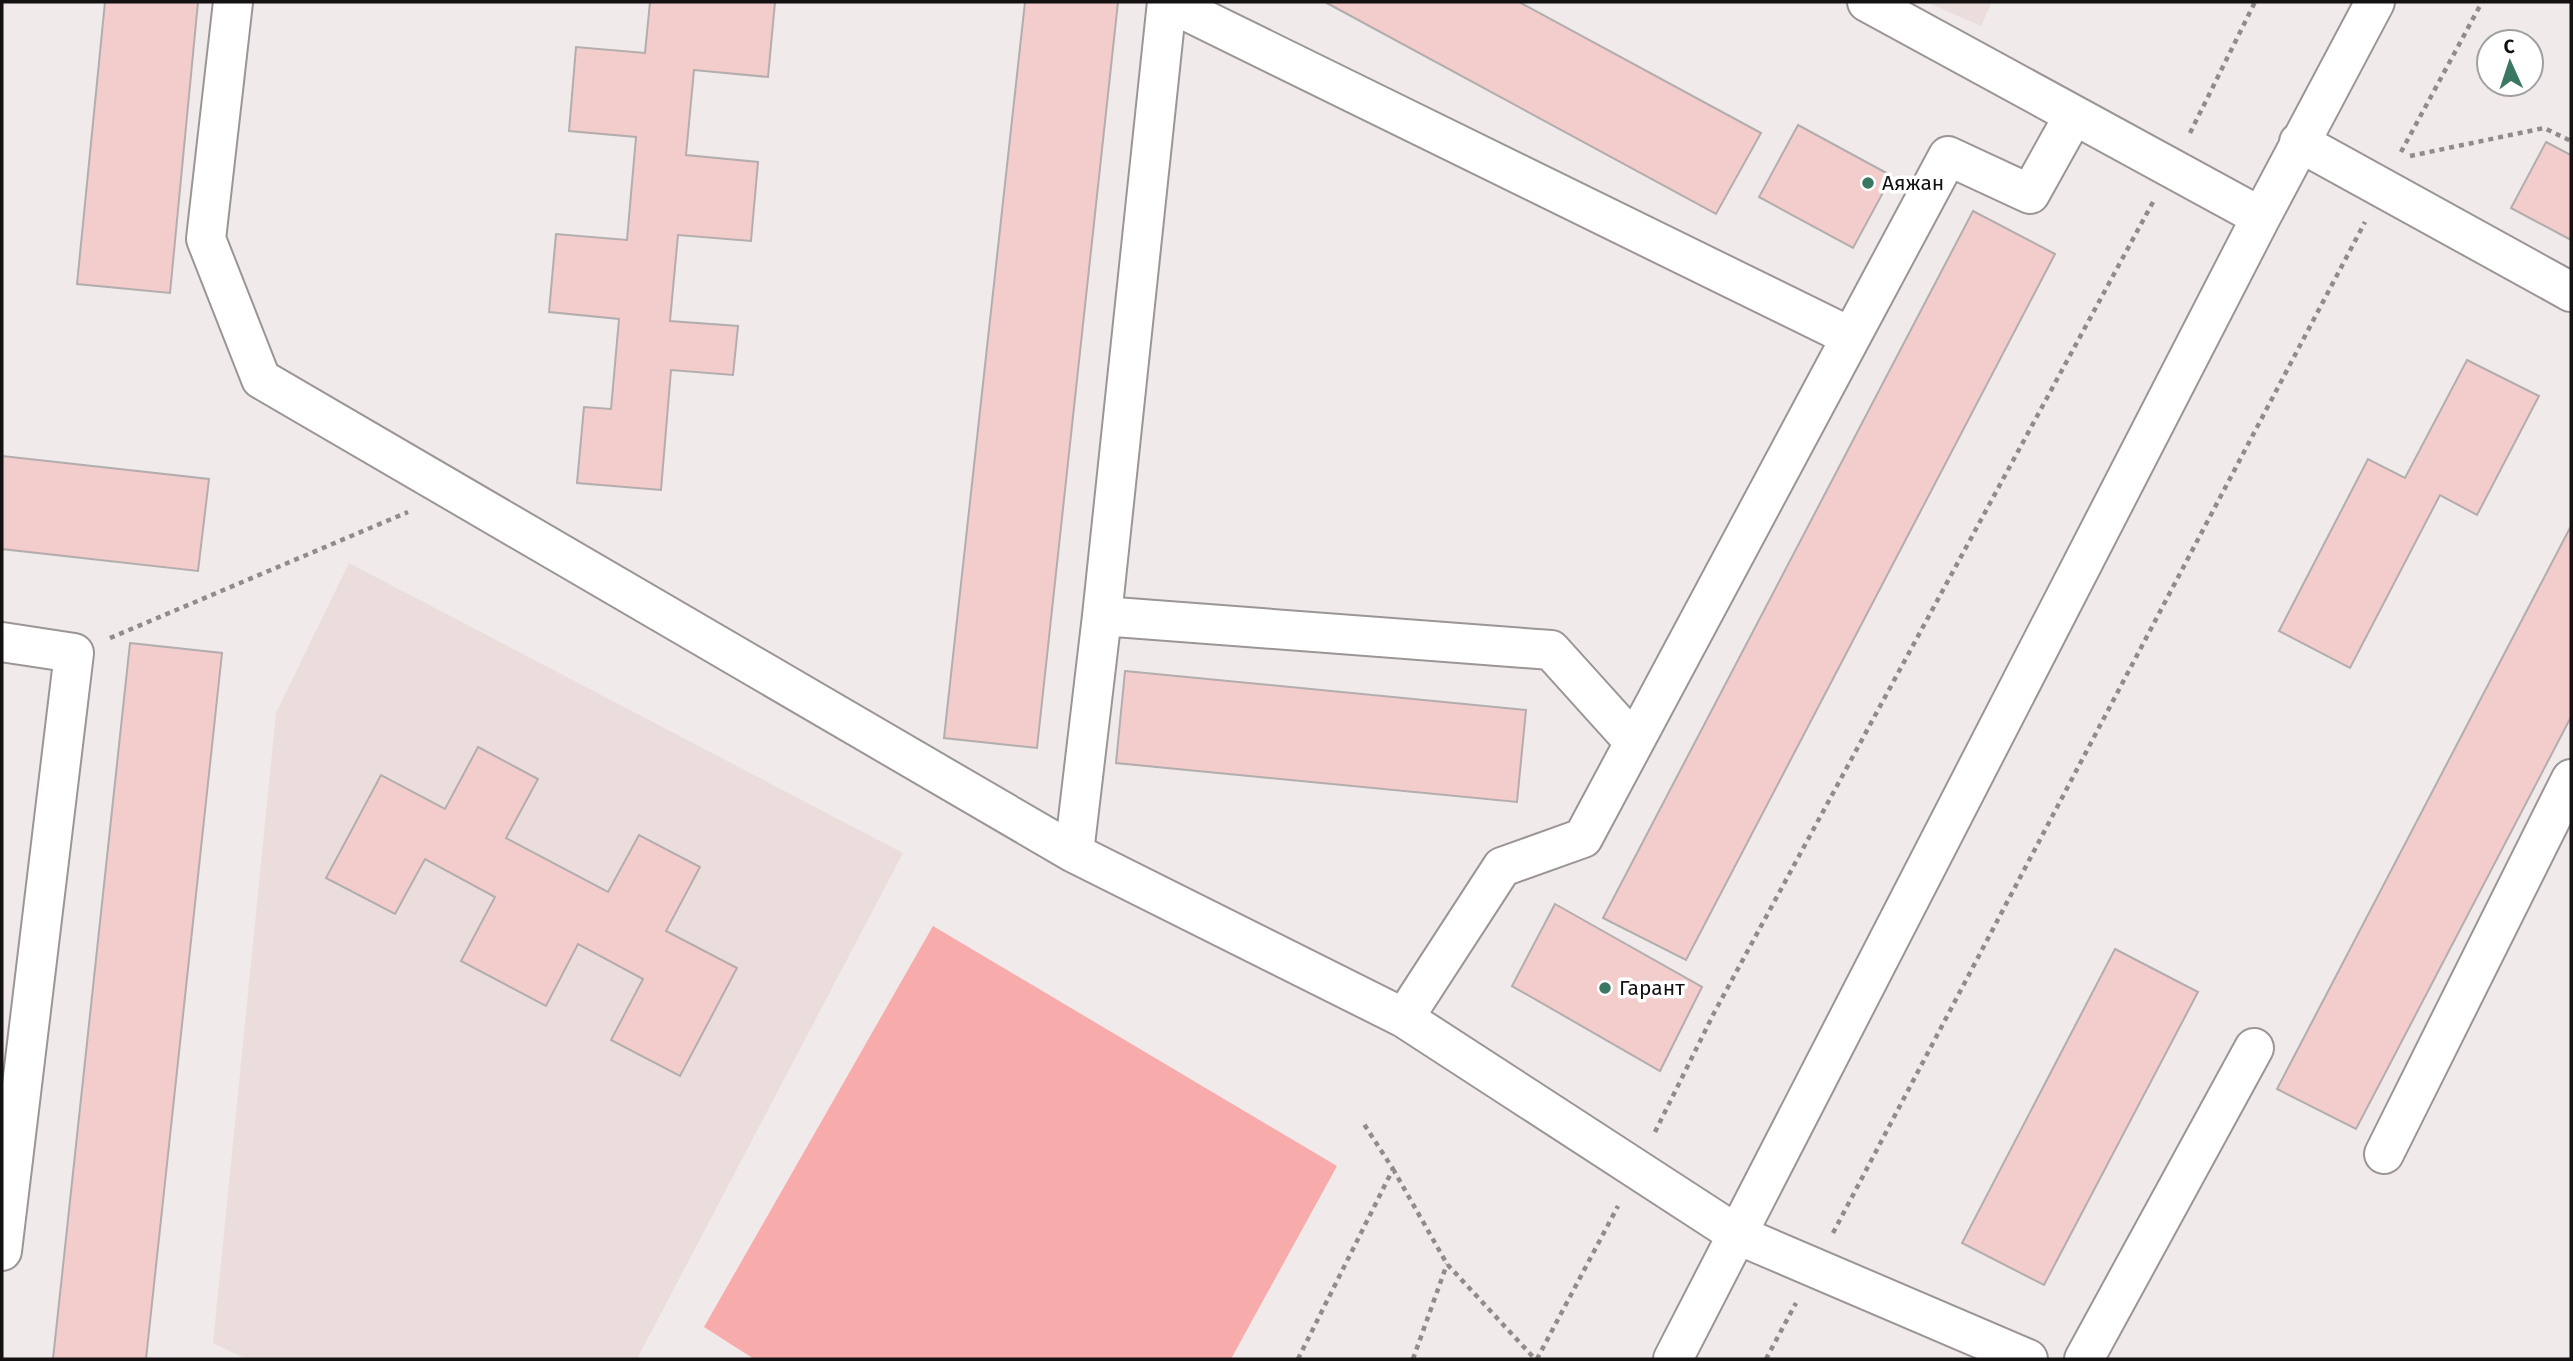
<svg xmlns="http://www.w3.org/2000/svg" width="2573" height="1361" font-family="'Fira Sans',sans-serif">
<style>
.built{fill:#ecdddd}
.green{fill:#f7acab}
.building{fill:#f3cccc;stroke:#b3adad;stroke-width:2}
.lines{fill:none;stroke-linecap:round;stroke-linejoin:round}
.minor-casing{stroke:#9b9595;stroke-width:42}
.path{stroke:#908c8c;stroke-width:4.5;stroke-dasharray:5 5;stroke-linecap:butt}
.minor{stroke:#fff;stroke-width:38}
.poi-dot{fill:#3a7864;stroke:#fff;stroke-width:2.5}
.labels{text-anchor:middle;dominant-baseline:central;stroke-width:7;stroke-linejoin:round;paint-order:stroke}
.poi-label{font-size:21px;fill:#131111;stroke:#fff;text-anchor:start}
</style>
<rect width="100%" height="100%" fill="#f0eaea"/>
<path class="built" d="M1926 2H1992L1981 26Z
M349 563 903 853 637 1359H246L213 1343 276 713Z"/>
<path class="green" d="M933 926 1337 1166 1231 1359H754L704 1327Z"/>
<path class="building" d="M105 2H198L170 293 77 284Z
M650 2H775L768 77 694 70 686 155 758 162 751 241 678 235 670 321 738 326 733 375 671 370 661 490 577 483 584 407 611 409 619 319 549 312 556 234 627 240 636 137 569 131 576 47 645 53Z
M1025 2H1118L1037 748 944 738Z
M1325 2H1519L1761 133 1716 214Z
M1798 125 1892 176 1853 248 1759 197Z
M2546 142 2571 155V240L2511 208Z
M1973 211 2055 254 1686 960 1603 918Z
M2467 360 2539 396 2477 515 2440 495 2350 668 2279 631 2368 459 2405 478Z
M2 456 209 479 198 571 2 549Z
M2571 526V717L2356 1129 2277 1089Z
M130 643 222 653 146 1359H53Z
M1125 671 1526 710 1517 802 1116 763Z
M478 747 538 779 506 838 608 892 639 835 700 867 666 931 737 968 680 1076 611 1040 643 979 578 944 546 1006 461 961 495 897 425 859 395 914 326 878 381 775 445 809Z
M1555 904 1702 987 1660 1071 1512 986Z
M2115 949 2198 992 2044 1285 1962 1243Z"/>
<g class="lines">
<g class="minor-casing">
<path id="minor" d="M233 2 206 239 261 379 1074 853 1404 1018 1738 1235 2028 1359
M1168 2 1851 337 1583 838 1502 867 1404 1018
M1867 2 2261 217
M2299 142 2571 292
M1851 337 1948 156 2030 194 2074 115
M1102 616 1167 2
M2 642 74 653 2 1251
M1074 853 1102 616 1551 650 1634 742
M2384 1154 2571 779
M1673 1359 2261 217 2375 2
M2084 1359 2254 1048"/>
</g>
<path class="path" d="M2190 133 2255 2
M2401 152 2482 2
M2410 156 2544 128 2571 141
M110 638 408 512
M1655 1132 1714 1013 2153 202
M1393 1169 1447 1264 1535 1359
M1833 1233 2365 222
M1298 1359 1393 1169 1362 1121
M1413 1359 1447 1264
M1537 1359 1618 1206
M1766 1359 1796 1303"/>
<use href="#minor" class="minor"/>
</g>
<g class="poi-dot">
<circle cx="1868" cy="183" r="7"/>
<circle cx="1605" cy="988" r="7"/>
</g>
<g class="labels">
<g class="poi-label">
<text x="1882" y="183">Аяжан</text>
<text x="1619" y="988">Гарант</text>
</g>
</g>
<rect width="2573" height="1361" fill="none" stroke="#131111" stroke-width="7"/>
<g transform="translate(2510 63) rotate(357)"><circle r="33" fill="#ffffff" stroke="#a1a0a0" stroke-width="2"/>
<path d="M0-5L12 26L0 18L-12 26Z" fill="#3a7864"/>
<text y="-10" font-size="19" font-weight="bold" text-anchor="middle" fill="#131111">С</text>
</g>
</svg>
